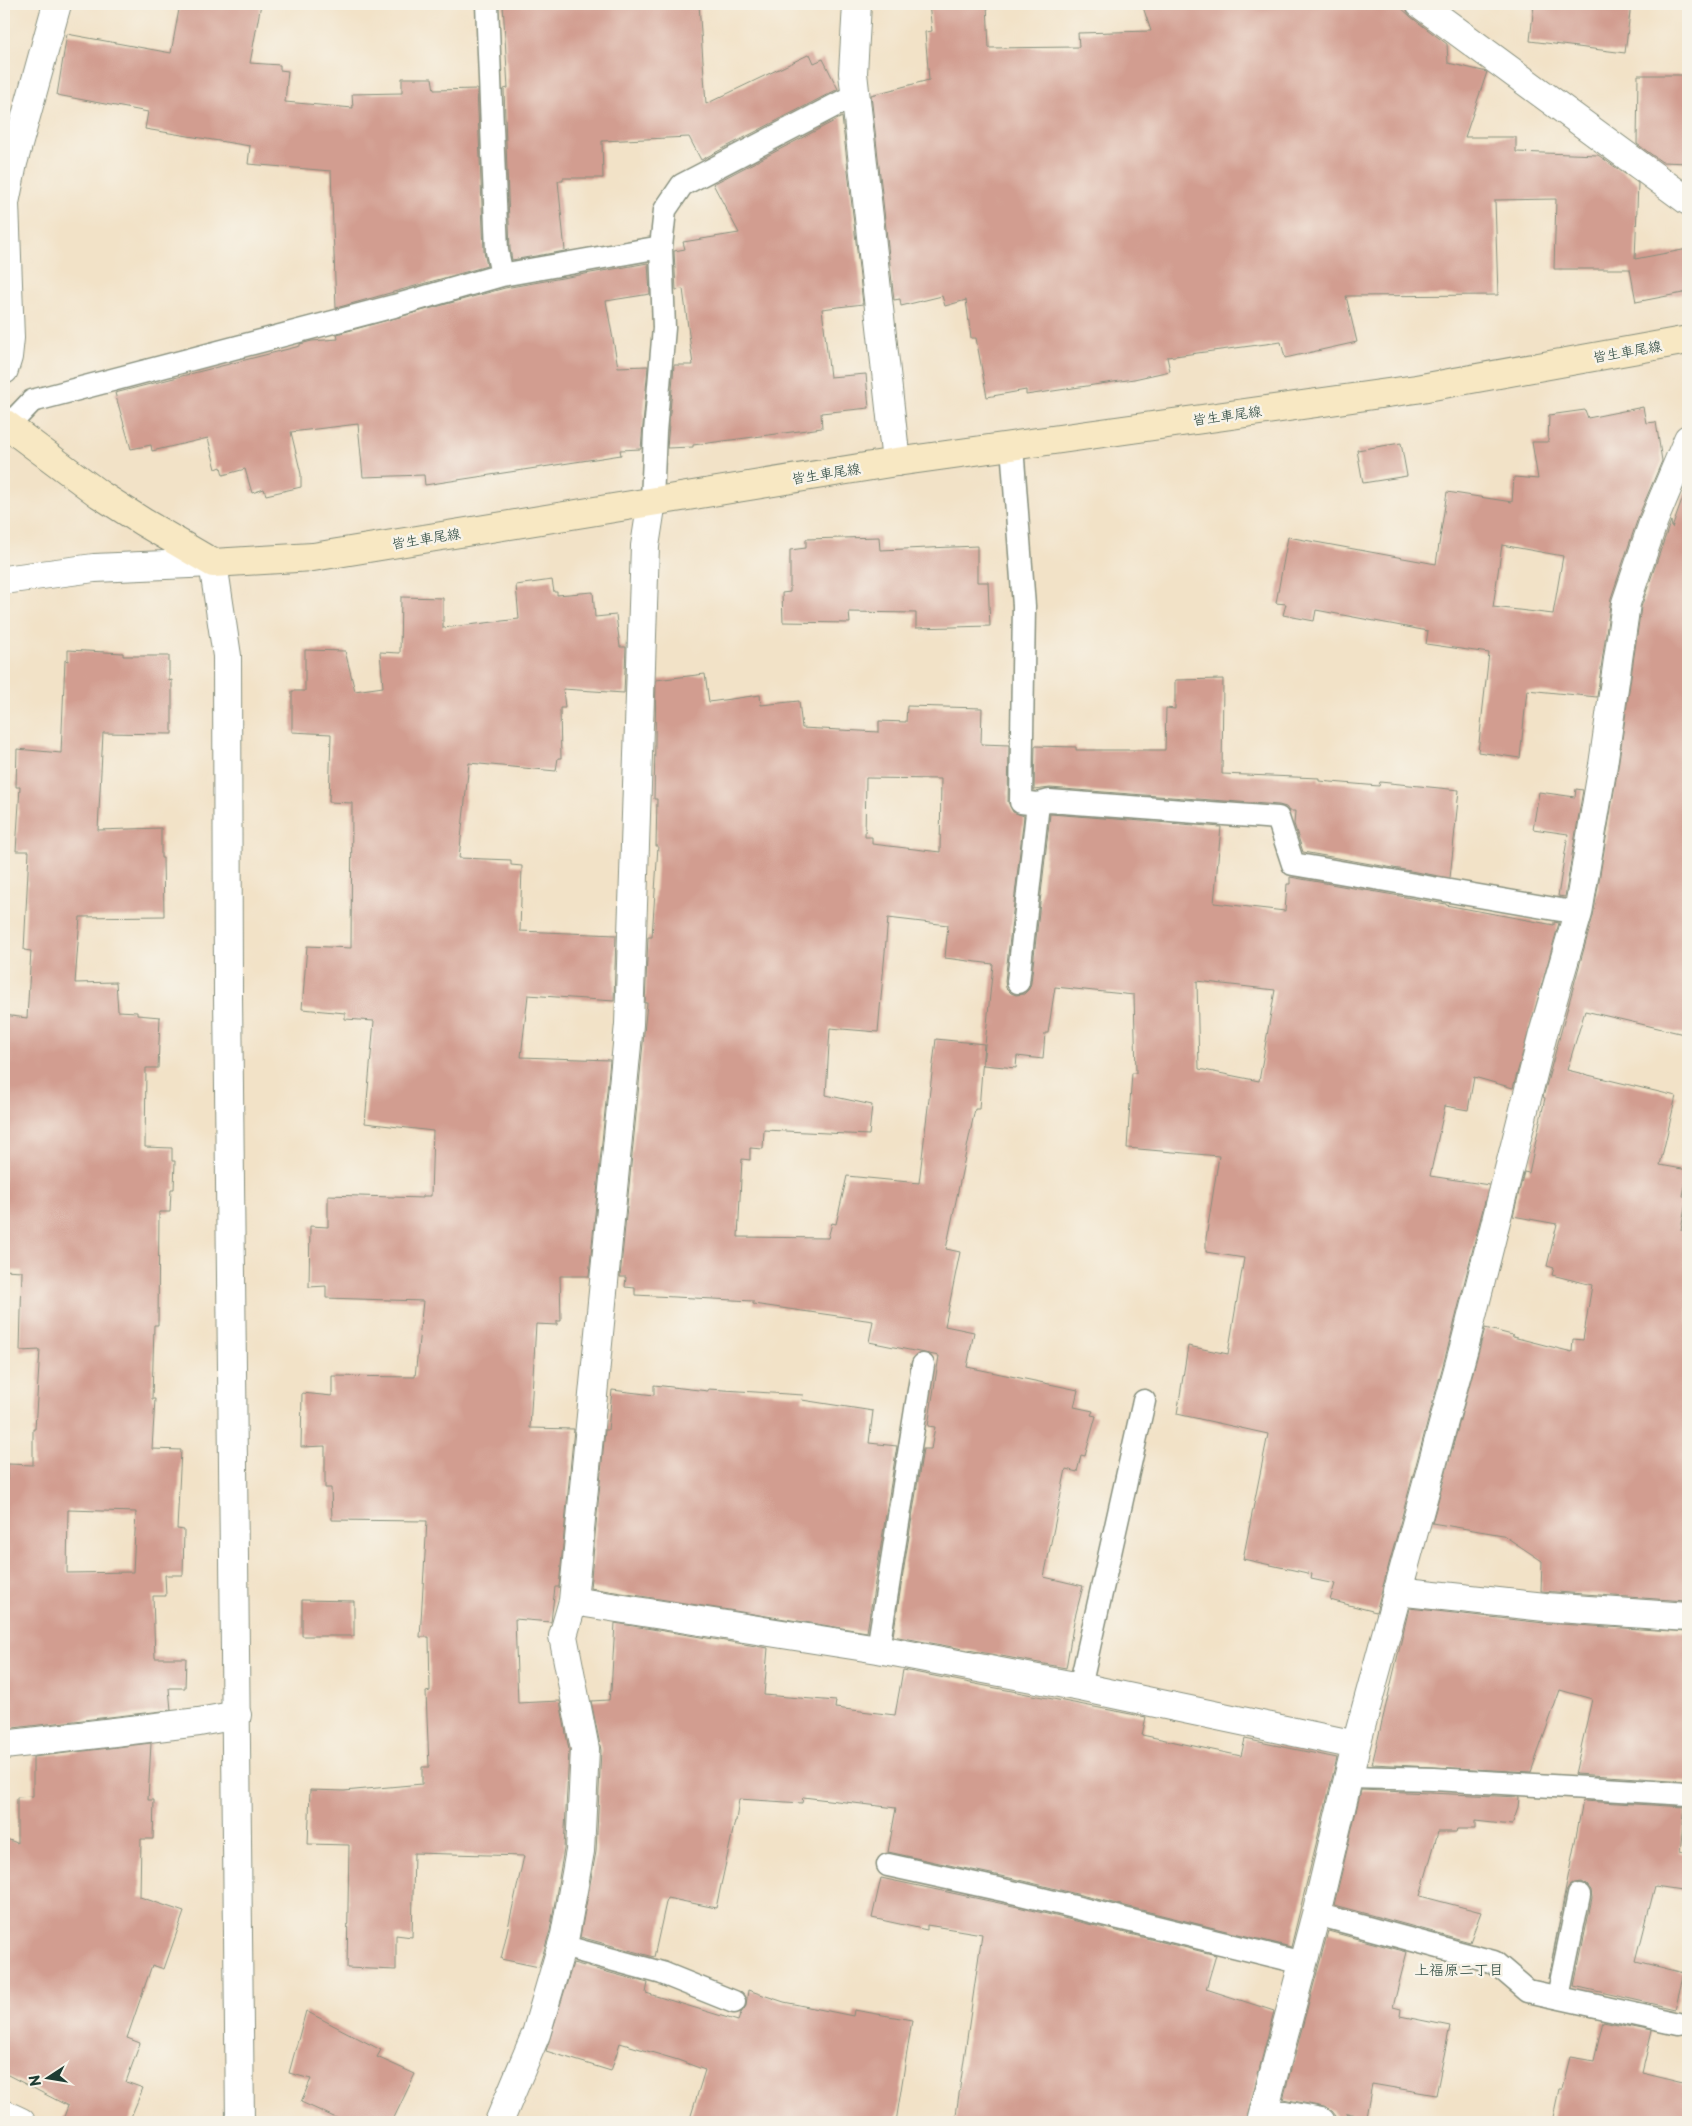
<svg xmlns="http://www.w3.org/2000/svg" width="1692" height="2126" font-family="'Playpen Sans','Klee One',sans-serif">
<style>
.building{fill:#d29d90;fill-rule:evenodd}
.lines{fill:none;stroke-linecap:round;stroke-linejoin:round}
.service-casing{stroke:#88907e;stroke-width:25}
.minor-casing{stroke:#88907e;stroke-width:30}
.tertiary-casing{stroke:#88907e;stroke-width:30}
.secondary-casing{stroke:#88907e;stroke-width:30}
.service{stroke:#fff;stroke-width:22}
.minor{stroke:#fff;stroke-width:28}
.tertiary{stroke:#fff;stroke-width:28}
.secondary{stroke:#f8e8c3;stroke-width:28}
.labels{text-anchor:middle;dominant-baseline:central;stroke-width:5;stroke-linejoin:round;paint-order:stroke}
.street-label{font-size:14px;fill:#1f3d34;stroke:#f7f3e8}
.neighbourhood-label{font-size:15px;fill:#1f3d34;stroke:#f7f3e8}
</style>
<rect width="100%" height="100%" fill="#f7f3e8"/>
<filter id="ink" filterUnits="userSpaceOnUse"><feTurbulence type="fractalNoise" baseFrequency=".02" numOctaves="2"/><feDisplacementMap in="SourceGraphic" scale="10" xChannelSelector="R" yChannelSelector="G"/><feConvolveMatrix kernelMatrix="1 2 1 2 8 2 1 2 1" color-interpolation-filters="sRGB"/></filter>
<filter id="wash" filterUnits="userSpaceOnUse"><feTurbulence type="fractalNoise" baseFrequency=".0096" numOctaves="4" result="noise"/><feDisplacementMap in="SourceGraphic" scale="20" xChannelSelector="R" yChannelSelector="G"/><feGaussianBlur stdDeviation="1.12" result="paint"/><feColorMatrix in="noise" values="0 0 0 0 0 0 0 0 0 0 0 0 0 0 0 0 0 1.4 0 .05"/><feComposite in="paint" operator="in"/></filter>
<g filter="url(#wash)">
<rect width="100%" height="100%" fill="#f2e2c7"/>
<g id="blocks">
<path class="building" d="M180 4H261L250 63 280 65V70L288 71 285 102 353 108 352 94 402 93V78H432L434 90 477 89 484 252 487 266 336 308 331 171 248 164 250 146 145 129 148 112 57 95 67 34 171 53Z
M503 4H699L706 104 810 54 814 63 823 59 838 89 701 160 689 137 602 141 603 178H563V181H558L565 251 512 260 510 249 504 89 508 88Z
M929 4H987L989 48 1079 47 1078 33 1151 31 1142 4H1397L1411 17 1447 44 1448 63 1487 72 1465 137H1516V152L1598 155 1638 183 1635 259 1688 249V292L1636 302 1630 269H1554L1556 199 1495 200 1498 295 1346 296 1357 342 1285 358 1281 342 1167 357 1170 371 1134 379 1026 395V390L987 397 976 338H971L966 300 945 306 942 296 901 306 900 299 894 300 871 95 929 80 925 32 932 31Z
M1534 4H1631L1625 53 1530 41Z
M1638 75H1688V163L1662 162 1637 144Z
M842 117 863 304 822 309 830 377 866 374 869 408 821 413 822 428 693 445V447L667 448 674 365H693L683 289 676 290 674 251 685 249 683 242 739 233 713 184Z
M648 263 650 294 606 301 618 367 648 366 641 449 620 450 621 455 425 485 424 475 363 477 358 424 291 432 301 474V487L266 495 264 489 252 493 245 469 223 475 221 467 216 469 208 438 152 451 151 445 131 449 115 393 300 346V344L312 341 338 339 337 334 505 288Z
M1643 407 1646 423 1656 422 1662 461 1639 515 1611 598 1597 697 1527 690 1520 758 1478 752 1489 653 1426 644 1428 631 1316 610 1314 621 1283 615 1286 604 1276 603 1288 537 1436 564 1447 492 1512 502 1514 477 1538 479 1532 442H1548L1549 415 1585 410 1588 418ZM1502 545 1563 556 1553 614 1493 607Z
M1401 443 1407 476 1363 483 1357 450Z
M1685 492 1688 493V1035L1585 1011 1567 1070 1676 1096 1660 1165 1688 1170 1683 1196 1687 1197 1681 1230 1688 1232V1574L1686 1601 1541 1591 1542 1561 1503 1535 1432 1523 1485 1328 1512 1335 1513 1337 1572 1352 1573 1339 1583 1340 1592 1285 1552 1275 1554 1268 1547 1266 1557 1224 1513 1216 1524 1172 1529 1173 1545 1098 1543 1097 1593 916 1618 767 1641 607 1669 526 1671 521 1672 528Z
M879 537 880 550 977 546V582H988L990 626 916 628V613L849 612 850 623 783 622 782 593 790 592V550L806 548V539Z
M552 580 554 592H557V595L593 592 595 617 616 615 620 647H626L624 693 563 689 565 708H560L561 758H558L556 771 469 763 459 858 511 860V865L522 866 520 931 616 935 614 1001 528 995 521 1057 610 1060 589 1276H560L561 1321H557V1325L536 1324 530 1428 574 1429 559 1587H555L551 1622 515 1619 518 1703 560 1701 569 1750 564 1849 550 1931 539 1967 501 1959 524 1856 414 1853 412 1937 396 1935V1970L347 1968 349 1845 308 1844 310 1790 344 1791 422 1784V1767H429L426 1692 430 1691 429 1637H420L427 1521 332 1520 331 1488H325V1446L301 1447 302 1393 332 1396V1376L415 1377 423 1301 326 1298V1286L309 1287 310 1226 328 1227V1195L423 1198V1196H431L433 1131 365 1123 374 1021 345 1019V1013L302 1009 307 946 351 948 352 803 329 802 331 734 292 732V691H305V650L345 651 355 691 383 687 380 652 400 653 401 597 443 598V628L519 619 516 585Z
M68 650 123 653V656H169V681L172 680V734L103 733 98 830 161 828V858H163L164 916 80 917 75 983 116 982 118 1011 137 1012V1015L160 1017 158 1068H146L145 1147 172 1148V1161H175L174 1189H171L170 1212H159L158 1325H154L152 1399H155L152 1449 181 1450 177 1529 184 1530 183 1575H165L166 1596H153L155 1658H186L185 1688H169L171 1710 4 1729V1480H7L8 1464 33 1465V1429H35L40 1350 20 1351 22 1271 4 1270V1015L27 1018 31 951 24 950 29 851H16L20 787H16L17 749 61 753 65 660 68 661ZM68 1510 136 1512 133 1572 67 1573Z
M705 674 709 702 760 695 761 705 799 701 802 728 879 732V721L906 722 907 706 982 708 981 744 1009 745 1008 802 1013 812 1024 816 1005 981 1006 988 1011 993 1016 995 1024 994 1029 989 1031 983 1050 814 1221 827 1214 903 1285 911 1287 884H1290V877L1446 904V905L1554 925V922L1559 923 1513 1088 1474 1077 1468 1110 1445 1106 1430 1176 1489 1185 1451 1336 1376 1612 1330 1600 1335 1584 1311 1579 1312 1574 1243 1559 1268 1434 1177 1414 1188 1346 1228 1354 1244 1258 1206 1252V1238L1219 1156 1127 1148 1132 1073H1136L1134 995 1055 987 1048 1033H1045L1043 1059 1017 1056 1016 1068 983 1065 993 964 945 958 948 925 888 918 878 1032 830 1028 826 1095 872 1105 869 1135 764 1130 763 1149 750 1148V1160L742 1159 738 1237 828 1238 832 1223 836 1224 847 1176 919 1183 936 1039 984 1044 979 1109H975L946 1249 960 1252 945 1326 974 1332 967 1367 1078 1390 1074 1407 1093 1411 1091 1415 1096 1416 1085 1456 1081 1455 1077 1472 1066 1469 1044 1577 1083 1586 1074 1621 1066 1668 893 1636 923 1449H931L935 1427 928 1426 939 1356 869 1342 873 1321 753 1304V1301L635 1295V1288L625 1287 626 1277H620L647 1003H645L648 937H652L658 846H656L657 799H654L656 680ZM866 778 941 779 940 852 872 844V837H865ZM1197 981 1275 990 1259 1081 1199 1069Z
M1223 679 1222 774 1319 778V781L1379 786 1380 782 1459 790 1450 878 1303 852 1294 824 1295 811H1289L1286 807 1279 805 1050 788 1034 790 1035 746 1076 747V750H1165L1166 708 1175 709V680Z
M1576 789 1583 790 1565 897 1558 896 1568 834 1533 829 1539 792 1575 797Z
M654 1385 708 1391V1389L803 1395 802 1400 873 1411 869 1443 897 1446 867 1632 590 1588 605 1430H608L612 1390 654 1395Z
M302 1600 354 1601V1636H302Z
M1409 1608 1544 1623 1688 1632V1781L1575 1774 1592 1699 1560 1690 1531 1772 1372 1764Z
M615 1623 768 1648 764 1695 836 1701 835 1708 895 1715 903 1670 1146 1717 1142 1735 1241 1756 1245 1739 1337 1758 1291 1947 1024 1881 888 1852 896 1808 803 1797 802 1803 739 1799 736 1821H735L716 1908 667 1898 654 1957 580 1937 596 1852 601 1750 591 1701 609 1700 610 1691H611Z
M151 1743 148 1800H154L153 1839H141L140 1897 184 1912 164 1969 152 1965 127 2038 140 2043 126 2082 143 2088 129 2122H62L68 2106 4 2073V1838L17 1843V1797L33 1796V1757Z
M1361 1790 1519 1797 1518 1808 1512 1825 1475 1821V1829H1457L1456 1832H1438L1420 1896 1481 1912 1470 1942 1334 1905Z
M1583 1801 1685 1807 1680 1852 1688 1854V1891L1655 1886 1636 1961 1684 1973 1675 2009 1574 1986 1592 1898 1591 1890 1587 1885 1582 1882 1574 1883 1569 1887 1566 1892 1548 1979Z
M881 1878 1018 1907 1216 1955 1206 1989 1274 2011 1246 2122H955L982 1934 927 1925V1930L872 1918Z
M1328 1931 1407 1952 1393 2007 1401 2009 1400 2016 1450 2026 1436 2095 1372 2084 1366 2117 1347 2113 1345 2122H1336V2116L1332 2111 1324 2107 1283 2099Z
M573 1963 648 1983 646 1993 738 2021 741 2013 746 2006 748 1990 784 2002 853 2016 854 2010 912 2020 896 2122H689L705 2070 678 2060 620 2043 611 2071 546 2051Z
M306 2011 381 2050 377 2057 415 2074 392 2122H345L301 2102 311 2079 289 2073Z
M1603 2021 1652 2031 1642 2073 1688 2084V2122H1552L1559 2089H1562L1570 2057 1594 2061Z"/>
</g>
</g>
<g filter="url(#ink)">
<use href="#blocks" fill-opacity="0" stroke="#88907e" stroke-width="1"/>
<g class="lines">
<g class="service-casing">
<path id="service" d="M487 4 497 251 502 275
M8 426 32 401 394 306 502 275 661 247
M1012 446 1024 606 1021 802 1038 804 1049 801 1278 818 1293 864 1578 913
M652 501 655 432 664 328 661 247 665 210 682 185 855 95
M1018 982 1038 804
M878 1649 923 1365
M1080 1687 1144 1401
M1348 1777 1434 1779 1688 1794
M888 1865 1021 1894 1303 1963
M1316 1914 1494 1962 1528 1991 1679 2024
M562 1946 662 1973 734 2002
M1558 1997 1579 1895"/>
</g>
<g class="minor-casing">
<path id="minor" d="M857 4 853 73 896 462
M1420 4 1688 201
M4 156 13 163 57 4
M4 370 8 357 10 338 5 203 13 163
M4 580 94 568 213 563
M1397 1591 1545 1607 1688 1617
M573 1601 878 1649 1080 1687 1356 1745
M4 1745 199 1722 237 1715
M1264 2111 1321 2122
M4 2114 21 2122
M499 2122 536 2034 565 1935 580 1851 585 1749 563 1636 573 1601 629 1024 645 546 652 501
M1261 2122 1316 1914 1356 1745 1466 1340 1543 1034 1578 913 1603 765 1626 603 1654 520 1688 439"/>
</g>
<g class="tertiary-casing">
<path id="tertiary" d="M213 563 227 656 228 994 240 2122"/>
</g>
<g class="secondary-casing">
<path id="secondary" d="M4 423 99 494 143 522 213 563 313 557 896 462 1416 389 1688 340"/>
</g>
<use href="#service" class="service"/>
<use href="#minor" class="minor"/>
<use href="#tertiary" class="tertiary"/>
<use href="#secondary" class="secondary"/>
</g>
</g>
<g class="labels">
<g class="street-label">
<text transform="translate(1627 351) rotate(-10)">皆生車尾線</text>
<text transform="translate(1227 415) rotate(-8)">皆生車尾線</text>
<text transform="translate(826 473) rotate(-9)">皆生車尾線</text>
<text transform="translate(426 538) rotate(-9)">皆生車尾線</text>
</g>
<g class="neighbourhood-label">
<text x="1459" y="1968">上福原二丁目</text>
</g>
</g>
<rect width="1692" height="2126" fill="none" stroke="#f7f3e8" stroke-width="20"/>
<g transform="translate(48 2078) rotate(258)" stroke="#f7f3e8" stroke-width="4" paint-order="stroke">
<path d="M0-4L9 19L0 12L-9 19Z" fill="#1f3d34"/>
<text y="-8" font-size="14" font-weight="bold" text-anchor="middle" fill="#1f3d34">N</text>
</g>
</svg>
